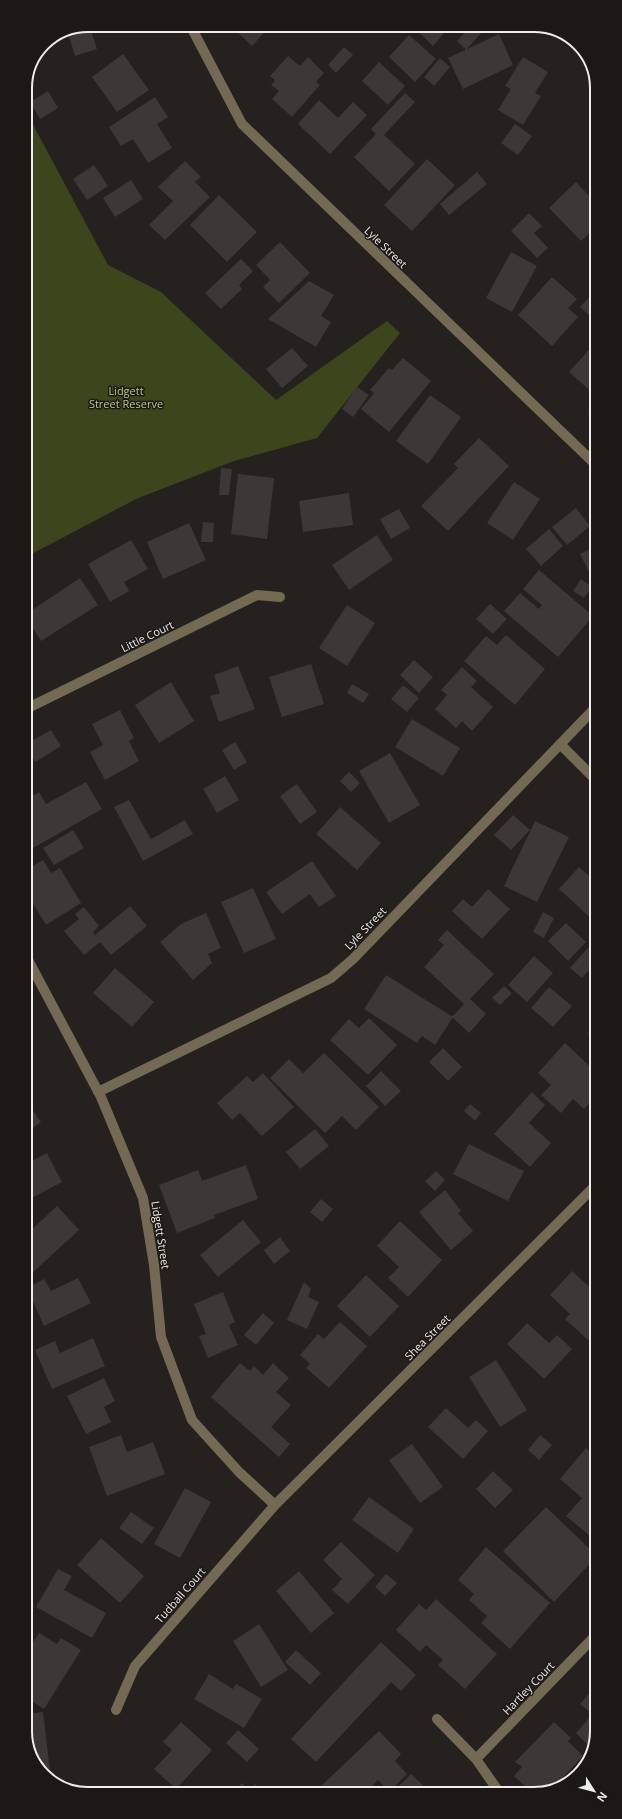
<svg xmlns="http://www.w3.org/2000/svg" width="622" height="1819" font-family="'Open Sans',sans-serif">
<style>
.green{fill:#3d451c}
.building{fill:#3d3737}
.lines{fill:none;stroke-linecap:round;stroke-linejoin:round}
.minor{stroke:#746a53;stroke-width:10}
.labels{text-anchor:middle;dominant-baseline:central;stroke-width:3;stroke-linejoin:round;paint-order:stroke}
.street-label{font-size:11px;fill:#f0eeec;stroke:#1c1816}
.park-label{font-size:11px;fill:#bccd7a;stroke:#1c1816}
.rim{fill:none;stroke:#f0eeec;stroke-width:2}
</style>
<rect width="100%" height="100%" fill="#25211f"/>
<path class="green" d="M29 117 108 265 161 292 276 400 387 321 400 333 317 438 234 461 136 499 26 557 25 119Z"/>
<path class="building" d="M89 25 97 49 75 56 68 33Z
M230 25H271L252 46Z
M411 25H451L433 46Z
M472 25 482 32 466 50 457 41Z
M499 34 513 65 463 89 448 58Z
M409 35 436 59 415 82 389 57Z
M344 47 353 55 336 73 328 65Z
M123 54 149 90 117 112 92 77Z
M288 56 300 66 308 57 324 73 316 82 320 85 292 117 272 99 279 91 271 85 275 80 270 76Z
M523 57 548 72 535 93 541 96 523 125 498 110 511 89 505 86Z
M440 58 450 67 434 86 424 77Z
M379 62 405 86 388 105 362 81Z
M25 85 30 96 25 98Z
M48 91 58 108 40 119 30 102Z
M405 93 415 102 384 135 415 164 389 191 354 157 376 134 371 129Z
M155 97 168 117 157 124 172 148 148 163 133 139 121 146 109 127Z
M319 100 338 118 353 102 367 115 330 154 298 124Z
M515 124 532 136 518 155 501 143Z
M427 159 455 185 412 231 384 205Z
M185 161 201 177 195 182 210 197 165 240 149 225 173 201 158 187Z
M94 165 108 186 87 200 73 179Z
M477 172 487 184 449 215 440 204Z
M131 180 143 199 115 217 103 198Z
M576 182 595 202V228L581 241 549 208Z
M219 195 257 232 227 262 190 225Z
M529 213 542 226 534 233 548 248 537 258 511 231Z
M280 242 310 273 279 303 263 287 270 280 256 265Z
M511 252 537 266 512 312 486 298Z
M241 259 253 271 239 285 242 289 221 309 205 293Z
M552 277 577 299 568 308 578 317 552 346 518 315Z
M309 281 334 295 321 316 331 322 316 347 268 319Z
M595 291V318L594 320 580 307Z
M595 343V395L569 372Z
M292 348 308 366 282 388 266 369Z
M403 358 431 381 389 432 361 409 374 393 370 390 389 368 392 370Z
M357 387 369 395 353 417 342 409Z
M430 395 461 417 428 464 396 441Z
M595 404V420L588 413Z
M479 438 509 466 448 531 421 506 458 468 454 464Z
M221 468 232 469 229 495H219Z
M238 474 274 478 267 539 231 534Z
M514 482 540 499 513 540 487 523Z
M349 493 353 525 303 532 299 501Z
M576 508 590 526 567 545 552 527Z
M399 509 410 528 391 539 380 519Z
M203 522 214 523 213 542H201Z
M189 523 206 560 163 579 147 542Z
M549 529 563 546 541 566 526 549Z
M377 535 393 560 349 590 332 565Z
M131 540 148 569 124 582 129 591 110 602 88 564Z
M596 546V586L580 554Z
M539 570 593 616 558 657 504 611 520 593 539 609 542 605 523 589Z
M80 578 98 605 41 641 26 617V614Z
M581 579 592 587 584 598 573 591Z
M490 604 507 619 493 634 476 619Z
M347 605 375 623 347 666 319 648Z
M506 635 545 669 515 705 464 661 486 636 497 645Z
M414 660 433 677 419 693 400 675Z
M311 664 324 704 282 717 269 677Z
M238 666 255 709 219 722 210 696 220 693 214 675Z
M462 667 477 681 471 687 493 707 472 731 462 721 456 728 435 709 447 695 441 690Z
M171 682 194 721 159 743 135 705Z
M352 684 369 694 363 703 347 693Z
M403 685 419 698 407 712 391 699Z
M120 710 134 738 129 741 139 761 105 780 90 752 103 745 92 724Z
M412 719 460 748 443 776 395 747Z
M51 730 61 746 35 762 26 744Z
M235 742 247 762 234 770 222 750Z
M390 753 420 805 389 823 359 771Z
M26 759 33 766 26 773Z
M349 772 360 783 351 792 340 781Z
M225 776 239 800 217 813 203 789Z
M86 782 102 809 26 852V800L39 792 46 804Z
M297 784 317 812 300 824 280 796Z
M129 800 151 839 185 820 193 834 143 861 114 807Z
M340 807 381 843 357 870 316 834Z
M513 815 530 830 511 850 494 835Z
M535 821 569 837 537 902 504 886Z
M73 830 84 848 54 865 43 848Z
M43 860 51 873 60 868 81 903 46 925 26 892V870Z
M312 861 336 896 319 907 310 894 282 914 266 892Z
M579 867 596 882 595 922 559 889Z
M253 888 276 939 244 953 221 902Z
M488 889 510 909 482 939 452 911 463 899 472 907Z
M130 906 147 926 111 955 100 942 84 955 64 931 79 919 75 914 84 907 99 926 93 932 95 935Z
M543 912 554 918 544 938 533 932Z
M206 913 221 948 208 954 212 963 193 980 160 942 181 924Z
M566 923 586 942 568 961 548 941Z
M447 930 494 974 470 999 486 1014 469 1033 452 1017 464 1004 424 967 444 945 438 940Z
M593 942 596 945V962L582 978 570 968Z
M534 956 553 973 527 1002 508 985Z
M115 968 154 1002 132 1027 93 993Z
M386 975 453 1017 435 1045 422 1036 417 1043 364 1009Z
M504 986 512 993 500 1005 492 998Z
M549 987 572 1006 553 1027 531 1008Z
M369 1018 397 1045 368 1075 330 1040 349 1019 359 1028Z
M596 1020V1038L588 1033Z
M565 1043 596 1072V1096L584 1109 573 1099 561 1113 541 1095 551 1085 538 1073Z
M443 1048 462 1067 448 1081 429 1062Z
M324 1053 379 1107 356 1130 342 1116 325 1133 270 1078 289 1059 303 1073Z
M381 1071 401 1091 385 1106 366 1086Z
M263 1073 294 1107 262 1136 240 1113 232 1120 217 1103 247 1076 253 1082Z
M532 1092 545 1105 529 1123 551 1143 530 1167 494 1134Z
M26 1101 41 1122 26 1133Z
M470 1104 481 1113 475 1121 464 1111Z
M315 1129 329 1146 300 1169 286 1152Z
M469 1144 524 1171 508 1201 453 1174Z
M47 1153 62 1182 26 1201V1164Z
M246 1165 258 1199 214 1215 215 1218 177 1233 159 1185 198 1170 202 1181Z
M436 1171 445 1180 435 1191 425 1181Z
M445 1190 461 1211 458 1213 473 1231 451 1250 419 1212Z
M321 1199 333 1209 322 1222 310 1212Z
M57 1206 79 1230 30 1275 27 1271 26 1235Z
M243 1220 261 1242 218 1277 200 1255Z
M400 1221 442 1260 408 1297 388 1278 399 1267 377 1246Z
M280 1237 290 1251 274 1264 264 1250Z
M572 1271 596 1293 591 1299 596 1304V1331L588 1340 565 1319 570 1314 550 1295Z
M366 1275 399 1306 370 1337 337 1306Z
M78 1278 91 1303 44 1326 27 1288 44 1279 51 1291Z
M304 1282 311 1289 308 1297 319 1302 307 1329 287 1320Z
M223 1292 235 1322 229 1325 238 1345 208 1358 199 1336 206 1334 194 1304Z
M263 1313 274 1323 256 1345 244 1335Z
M340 1322 367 1346 329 1388 306 1368 310 1364 300 1355 318 1334 324 1339Z
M527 1323 549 1343 557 1335 572 1349 544 1379 507 1344Z
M93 1338 105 1366 52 1389 35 1350 55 1341 60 1353Z
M496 1360 527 1410 500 1427 469 1377Z
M240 1363 250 1371 254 1366 263 1375 273 1363 289 1378 276 1392 291 1405 271 1427 290 1444 279 1457 211 1397Z
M104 1378 115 1401 104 1407 111 1422 86 1434 67 1396Z
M446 1408 468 1428 476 1420 488 1431 463 1459 428 1427Z
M121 1435 127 1452 153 1442 165 1474 107 1496 89 1447Z
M540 1435 552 1445 539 1460 528 1450Z
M412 1444 443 1487 420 1503 389 1460Z
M586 1448 597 1457V1542L566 1516 582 1498 560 1479Z
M493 1471 513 1490 495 1508 476 1489Z
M185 1488 211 1502 180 1558 154 1544Z
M369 1497 414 1529 398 1553 352 1520Z
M546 1507 597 1556 554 1602 503 1551Z
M131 1512 154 1528 142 1544 119 1528Z
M27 1536 32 1539 27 1547Z
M101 1538 144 1576 120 1603 77 1565Z
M341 1542 375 1575 348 1604 332 1590 342 1579 323 1560Z
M486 1547 550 1603 510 1649 481 1623 487 1616 469 1600 474 1594 458 1580Z
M58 1569 72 1576 64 1590 106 1613 92 1638 36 1607Z
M299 1571 334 1613 311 1633 276 1591Z
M386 1574 397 1583 385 1596 375 1587Z
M436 1599 497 1654 465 1689 438 1665 443 1660 426 1645 420 1652 396 1630 419 1604 426 1610Z
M27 1616 33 1620 27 1630Z
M259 1624 288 1670 261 1687 233 1641Z
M39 1633 57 1644 61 1638 81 1650 44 1709 27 1698V1665L30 1661 27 1659V1651Z
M381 1642 416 1675 401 1691 391 1682 316 1762 291 1739Z
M296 1650 321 1673 310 1685 285 1662Z
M209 1674 233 1689 236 1684 262 1699 244 1728 194 1699Z
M597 1685V1718L580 1704Z
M43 1712 51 1779H48L27 1747V1714Z
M589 1718 597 1726 591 1748 576 1733Z
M181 1722 212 1750 176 1789 154 1769 172 1750 163 1742Z
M554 1722 571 1738 568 1741 583 1756 549 1792H531L514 1776 522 1767 515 1762Z
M238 1730 259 1749 247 1762 226 1743Z
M379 1731 401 1754 395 1761 407 1774 389 1792 378 1780 365 1793H324L319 1788Z
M586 1763 584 1770 576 1775V1774Z
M411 1774 430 1792 392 1793Z
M242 1783 249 1790 255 1784 264 1793H232Z
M274 1787 280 1793H268Z"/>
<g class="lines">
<path class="minor" d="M190 25 242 124 595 464
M26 709 257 595 280 597
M560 744 596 780
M26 956 101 1097 143 1198 154 1265 161 1337 192 1420 239 1472 275 1505
M98 1092 331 978 353 959 596 707
M116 1710 135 1666 275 1505 596 1185
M437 1719 476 1759 499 1792
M476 1759 597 1634"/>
</g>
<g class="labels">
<g class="street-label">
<text transform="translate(386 247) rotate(44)">Lyle Street</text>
<text transform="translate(147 636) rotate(-26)">Little Court</text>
<text transform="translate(365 928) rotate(-46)">Lyle Street</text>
<text transform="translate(161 1235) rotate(81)">Lidgett Street</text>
<text transform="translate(427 1337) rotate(-45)">Shea Street</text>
<text transform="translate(180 1595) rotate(-49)">Tudball Court</text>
<text transform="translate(528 1688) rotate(-46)">Hartley Court</text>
</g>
<g class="park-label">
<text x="126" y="390">Lidgett<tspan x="126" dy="13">Street Reserve</tspan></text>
</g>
</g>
<path d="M0 0H622V1819H0ZM88 32H534A56 56 0 0 1 590 88V1731A56 56 0 0 1 534 1787H88A56 56 0 0 1 32 1731V88A56 56 0 0 1 88 32Z" fill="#1c1816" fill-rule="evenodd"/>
<path class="rim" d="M88 32H534A56 56 0 0 1 590 88V1731A56 56 0 0 1 534 1787H88A56 56 0 0 1 32 1731V88A56 56 0 0 1 88 32Z"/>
<g transform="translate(594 1791) rotate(126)" stroke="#1c1816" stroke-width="3" paint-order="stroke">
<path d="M0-3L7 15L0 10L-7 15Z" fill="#f0eeec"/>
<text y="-6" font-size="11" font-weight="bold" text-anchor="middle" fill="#f0eeec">N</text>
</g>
</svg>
